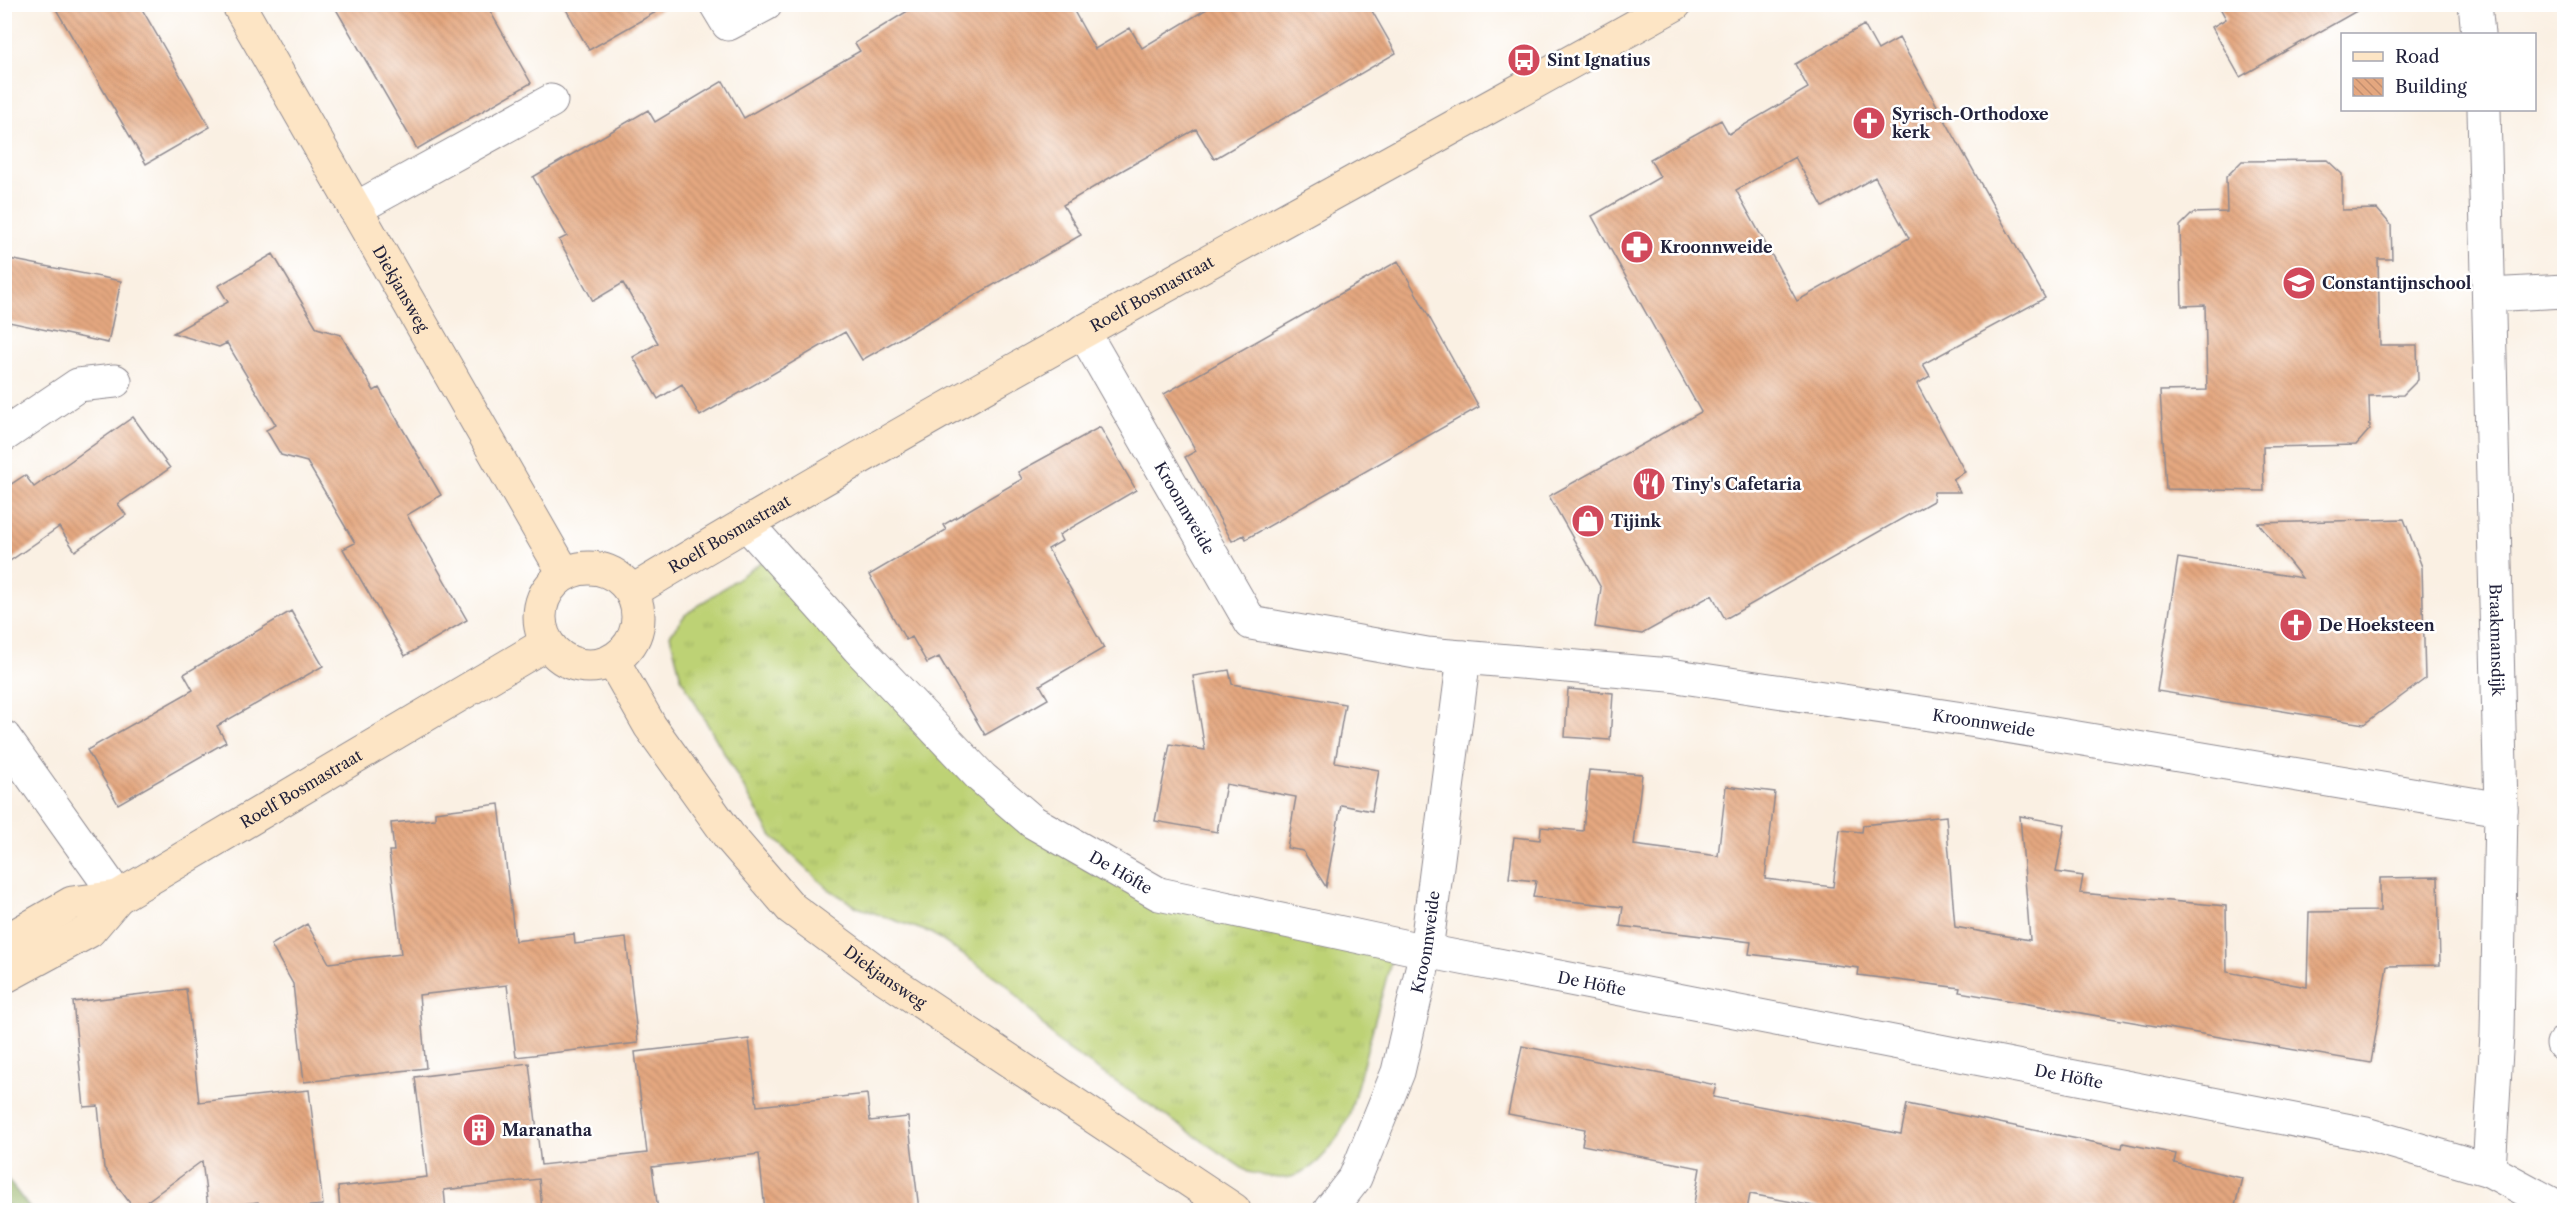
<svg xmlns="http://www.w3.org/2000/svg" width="2569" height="1215" font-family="'Libre Caslon Text',serif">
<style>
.grass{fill:url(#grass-tufts);stroke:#707a58;stroke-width:1.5}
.forest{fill:url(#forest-firs);stroke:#5c6b50;stroke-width:1.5}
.building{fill:url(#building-back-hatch);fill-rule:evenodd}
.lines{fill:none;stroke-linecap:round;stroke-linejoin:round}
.street-casing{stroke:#8e898f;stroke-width:35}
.secondary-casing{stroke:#8e898f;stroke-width:35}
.street{stroke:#fff;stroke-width:33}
.secondary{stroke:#fde5c5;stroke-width:33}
.labels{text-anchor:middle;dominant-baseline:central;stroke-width:5;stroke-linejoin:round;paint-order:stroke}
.poi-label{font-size:16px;font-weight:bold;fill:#22223b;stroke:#fff;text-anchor:start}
.street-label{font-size:16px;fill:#22223b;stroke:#fff}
</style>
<defs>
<pattern id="grass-tufts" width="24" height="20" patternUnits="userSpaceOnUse" patternTransform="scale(1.5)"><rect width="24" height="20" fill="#bdd275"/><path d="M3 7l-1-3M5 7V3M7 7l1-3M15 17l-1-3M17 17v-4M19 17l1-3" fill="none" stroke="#a2b466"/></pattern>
<pattern id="forest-firs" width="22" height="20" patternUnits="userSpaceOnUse" patternTransform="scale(1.5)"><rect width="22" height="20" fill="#96b466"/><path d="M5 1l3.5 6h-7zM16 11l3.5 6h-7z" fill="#7a9255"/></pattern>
<pattern id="building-back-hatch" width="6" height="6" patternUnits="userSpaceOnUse" patternTransform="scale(1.5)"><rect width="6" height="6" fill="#e4a77f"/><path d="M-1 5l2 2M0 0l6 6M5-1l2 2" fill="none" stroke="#c38f6f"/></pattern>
</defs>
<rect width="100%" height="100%" fill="#fff"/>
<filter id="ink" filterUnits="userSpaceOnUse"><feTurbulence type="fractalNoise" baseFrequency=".0167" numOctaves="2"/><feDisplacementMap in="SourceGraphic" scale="12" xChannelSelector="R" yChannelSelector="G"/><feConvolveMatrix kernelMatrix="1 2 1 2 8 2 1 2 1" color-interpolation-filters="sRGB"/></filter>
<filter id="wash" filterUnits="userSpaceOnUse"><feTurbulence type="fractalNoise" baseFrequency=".008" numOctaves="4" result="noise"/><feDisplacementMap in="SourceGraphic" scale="24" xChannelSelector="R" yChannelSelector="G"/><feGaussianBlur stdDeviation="1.35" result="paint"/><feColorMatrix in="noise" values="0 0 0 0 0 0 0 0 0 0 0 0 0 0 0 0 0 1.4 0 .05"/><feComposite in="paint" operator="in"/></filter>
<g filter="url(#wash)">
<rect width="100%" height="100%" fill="#faf0e3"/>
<path class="grass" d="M764 560 1085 868 1393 954 1349 1116C1337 1140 1320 1169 1291 1177 1277 1180 1261 1175 1248 1172L1059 1043 1007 985 931 933 857 907 827 888 771 835 681 678 670 635 685 615Z"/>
<path class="forest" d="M4 1176H5L31 1210H5Z"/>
<g id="blocks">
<path class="building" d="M53 4H139L210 127 146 164Z
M333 4H486L531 83 417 149Z
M563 4H670L589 50Z
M919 4H1070L1095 49 1130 28 1142 48 1215 4H1368L1396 53 1214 159 1196 129 1123 170 1063 205 1081 235 862 360 845 332 700 416 682 384 658 399 633 357 658 343 623 283 593 301 559 240 567 236 533 177 648 110 655 122 723 81 744 118 860 51 855 43Z
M2218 4H2369L2240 77 2212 27 2226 19Z
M1864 25 1878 50 1899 38 2045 298 1923 364 1930 376 1917 384 1965 472 1953 479 1960 492H1934L1933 501 1725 619 1712 595 1642 634 1595 627 1601 588 1549 496 1701 412 1592 216 1660 177 1650 159 1721 120 1729 134 1808 88 1795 64ZM1795 157 1823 207 1875 177 1909 238 1797 301 1736 190Z
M2327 160 2342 174V210L2377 209 2391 225 2392 259H2378L2380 345H2417L2418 380 2403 395 2369 396 2370 429 2356 445 2263 447 2264 491 2166 489 2160 391 2207 390 2205 305 2182 306 2180 226 2193 213 2227 212 2226 177 2242 161Z
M273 254 317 328 341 335 374 391 379 388 441 495 407 515 467 620 405 656 343 549 355 543 307 462 281 455 266 430 276 425 227 343 219 347 173 333 228 302 218 286Z
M4 258 121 281 108 343 4 321Z
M1398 261 1479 407 1246 539 1244 535 1232 541 1185 457 1196 451 1164 394Z
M133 417 170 468 118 504 126 515 75 551 59 527 4 565V489L25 475 34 487Z
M1100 427 1136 490 1059 535 1062 541 1048 549 1104 648 1040 685 1048 699 985 735 939 657 927 663 912 637 906 640 869 575 946 530 943 525 1022 479 1018 472Z
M2404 519 2422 567 2425 679 2364 724 2157 691 2178 558 2302 578 2258 523Z
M291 611 323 666 217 726 226 742 118 804 87 750 193 690 184 674Z
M1229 670 1232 684 1345 704 1335 762 1379 770 1372 811 1341 805 1326 887 1303 851 1287 848 1296 797 1226 784 1217 832 1155 821 1170 744 1205 750 1193 676Z
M1568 689 1613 693 1610 740 1565 737Z
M1589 770 1642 774 1634 845 1718 856 1726 786 1775 792 1765 879 1833 887 1840 830 1862 832 1863 825 1946 816 1955 927 2030 940 2020 816 2065 824 2056 872 2083 876 2080 893 2226 906 2227 972 2307 987 2309 912 2380 911V878L2438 877 2440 965 2387 966 2371 1063 1959 992 1960 988 1858 975 1859 968 1749 954 1751 942 1620 926 1623 907 1533 897 1536 881 1509 878 1514 837 1540 840 1541 827 1583 831Z
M499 804 515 941 574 934 575 944 626 938 638 1043 516 1057 507 985 419 995 426 1068 304 1082 293 984 271 945 307 924 329 963 401 954 389 851H394L391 823 435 819V812Z
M186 989 199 1102 309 1090 323 1205 268 1210H260L258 1202 208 1208 202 1161 135 1210 104 1168 98 1106 84 1107 73 1002Z
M749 1039 757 1106 867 1094 870 1121 908 1117 919 1210H765L759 1154 652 1167 658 1210H542L539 1179 444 1190 446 1210H340L338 1187 427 1177 415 1077 529 1063 541 1165 647 1153 635 1052Z
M1522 1046 1716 1085 1713 1097 1901 1134 1907 1104 2122 1148 2123 1143 2176 1154 2174 1163 2242 1178 2234 1210H1835L1750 1194 1747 1210H1695L1693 1209 1700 1168 1582 1145 1585 1129 1508 1114Z"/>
</g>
</g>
<g filter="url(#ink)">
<use href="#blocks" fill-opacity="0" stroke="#8e898f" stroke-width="1.5"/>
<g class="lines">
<g class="street-casing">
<g id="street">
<path d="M716 4 728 24 766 4"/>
<path d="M2475 4 2478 34"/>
<path id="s1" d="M2484 110 2501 809 2497 1034 2489 1170"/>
<path d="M355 209 551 101"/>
<path d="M2489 295 2564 291"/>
<path id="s2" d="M1083 331 1251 623 1427 654 1670 675 1976 721 2501 809"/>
<path d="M4 435 78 385 115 381"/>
<path id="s3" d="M746 523 858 648 982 778 1033 822 1159 894 1426 951 2366 1134 2489 1170 2563 1210"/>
<path d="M4 737 118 897"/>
<path d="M2563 1044H2564"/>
<path id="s4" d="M1330 1210 1355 1178 1398 1072 1426 951 1464 657"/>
</g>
</g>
<g class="secondary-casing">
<g id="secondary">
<path id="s5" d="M238 4 564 573"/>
<circle cx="589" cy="617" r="49"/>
<path id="s6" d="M633 591C974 386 1327 199 1675 4"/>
<path id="s7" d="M613 661 650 726 729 836 791 908 881 975 1234 1210"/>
<path d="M4 942 72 903 118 897"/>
<path id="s8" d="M4 977 89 931 118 897 547 643"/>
</g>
</g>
<use href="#street" class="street"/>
<use href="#secondary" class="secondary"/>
</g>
</g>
<defs>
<g id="bus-disc" transform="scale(1.725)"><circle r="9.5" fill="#d1495b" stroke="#fff"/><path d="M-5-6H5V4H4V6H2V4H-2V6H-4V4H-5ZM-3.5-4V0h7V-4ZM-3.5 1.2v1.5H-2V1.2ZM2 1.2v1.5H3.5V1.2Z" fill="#fff"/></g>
<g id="church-disc" transform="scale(1.725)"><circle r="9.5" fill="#d1495b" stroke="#fff"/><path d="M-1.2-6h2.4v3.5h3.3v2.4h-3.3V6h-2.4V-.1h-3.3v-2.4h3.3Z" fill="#fff"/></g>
<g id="pharmacy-disc" transform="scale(1.725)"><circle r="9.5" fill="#d1495b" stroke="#fff"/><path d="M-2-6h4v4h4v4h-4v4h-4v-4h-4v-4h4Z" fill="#fff"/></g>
<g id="school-disc" transform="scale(1.725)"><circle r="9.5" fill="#d1495b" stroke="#fff"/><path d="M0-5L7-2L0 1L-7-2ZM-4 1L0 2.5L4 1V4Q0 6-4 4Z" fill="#fff"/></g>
<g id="restaurant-disc" transform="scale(1.725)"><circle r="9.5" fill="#d1495b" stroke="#fff"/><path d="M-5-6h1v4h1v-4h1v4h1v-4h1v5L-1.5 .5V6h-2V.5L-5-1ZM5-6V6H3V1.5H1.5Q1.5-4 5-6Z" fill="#fff"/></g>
<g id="shop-disc" transform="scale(1.725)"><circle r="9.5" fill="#d1495b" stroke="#fff"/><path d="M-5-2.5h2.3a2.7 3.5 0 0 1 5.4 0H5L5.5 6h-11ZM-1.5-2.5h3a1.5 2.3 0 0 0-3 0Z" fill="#fff"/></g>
<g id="building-disc" transform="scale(1.725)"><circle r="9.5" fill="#d1495b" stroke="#fff"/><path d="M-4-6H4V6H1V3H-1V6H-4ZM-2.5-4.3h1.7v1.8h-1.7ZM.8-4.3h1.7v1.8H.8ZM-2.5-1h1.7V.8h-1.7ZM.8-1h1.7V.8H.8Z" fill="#fff"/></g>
</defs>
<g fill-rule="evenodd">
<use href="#bus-disc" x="1524" y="60"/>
<use href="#church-disc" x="1869" y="123"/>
<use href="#pharmacy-disc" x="1637" y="247"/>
<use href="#school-disc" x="2299" y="283"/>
<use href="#restaurant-disc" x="1649" y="484"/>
<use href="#shop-disc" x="1588" y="521"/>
<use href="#church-disc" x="2296" y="625"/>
<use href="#building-disc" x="479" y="1130"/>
</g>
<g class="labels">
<g class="poi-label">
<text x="1547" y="60">Sint Ignatius</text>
<text x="1892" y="114">Syrisch-Orthodoxe<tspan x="1892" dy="18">kerk</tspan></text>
<text x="1660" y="247">Kroonnweide</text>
<text x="2322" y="283">Constantijnschool</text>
<text x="1672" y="484">Tiny's Cafetaria</text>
<text x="1611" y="521">Tijink</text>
<text x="2319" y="625">De Hoeksteen</text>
<text x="502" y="1130">Maranatha</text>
</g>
<g class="street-label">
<text stroke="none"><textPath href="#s5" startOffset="328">Diekjansweg</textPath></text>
<text stroke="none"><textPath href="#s6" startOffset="598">Roelf Bosmastraat</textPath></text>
<text stroke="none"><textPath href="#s2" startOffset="204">Kroonnweide</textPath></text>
<text stroke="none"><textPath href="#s6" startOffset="112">Roelf Bosmastraat</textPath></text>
<text stroke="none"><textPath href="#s1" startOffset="530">Braakmansdijk</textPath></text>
<text stroke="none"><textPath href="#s2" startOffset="1077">Kroonnweide</textPath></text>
<text stroke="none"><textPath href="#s8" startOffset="354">Roelf Bosmastraat</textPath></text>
<text stroke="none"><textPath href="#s3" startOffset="516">De Höfte</textPath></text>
<text stroke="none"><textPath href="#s4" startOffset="288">Kroonnweide</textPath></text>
<text stroke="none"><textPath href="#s7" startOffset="422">Diekjansweg</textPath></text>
<text stroke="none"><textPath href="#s3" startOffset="1002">De Höfte</textPath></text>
<text stroke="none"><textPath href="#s3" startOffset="1488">De Höfte</textPath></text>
</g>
</g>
<rect width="2569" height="1215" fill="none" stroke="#fff" stroke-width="24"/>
<rect x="2341" y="33" width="195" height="78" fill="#ffffff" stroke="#a7a7b1" stroke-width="1.5"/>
<rect x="2353" y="52" width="30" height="9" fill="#fde5c5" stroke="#a7a7b1" stroke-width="1.5"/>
<text x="2395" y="63" font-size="18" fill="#22223b">Road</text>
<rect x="2353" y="78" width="30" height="18" fill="url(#building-back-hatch)" stroke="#a7a7b1" stroke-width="1.5"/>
<text x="2395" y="93" font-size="18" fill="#22223b">Building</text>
</svg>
